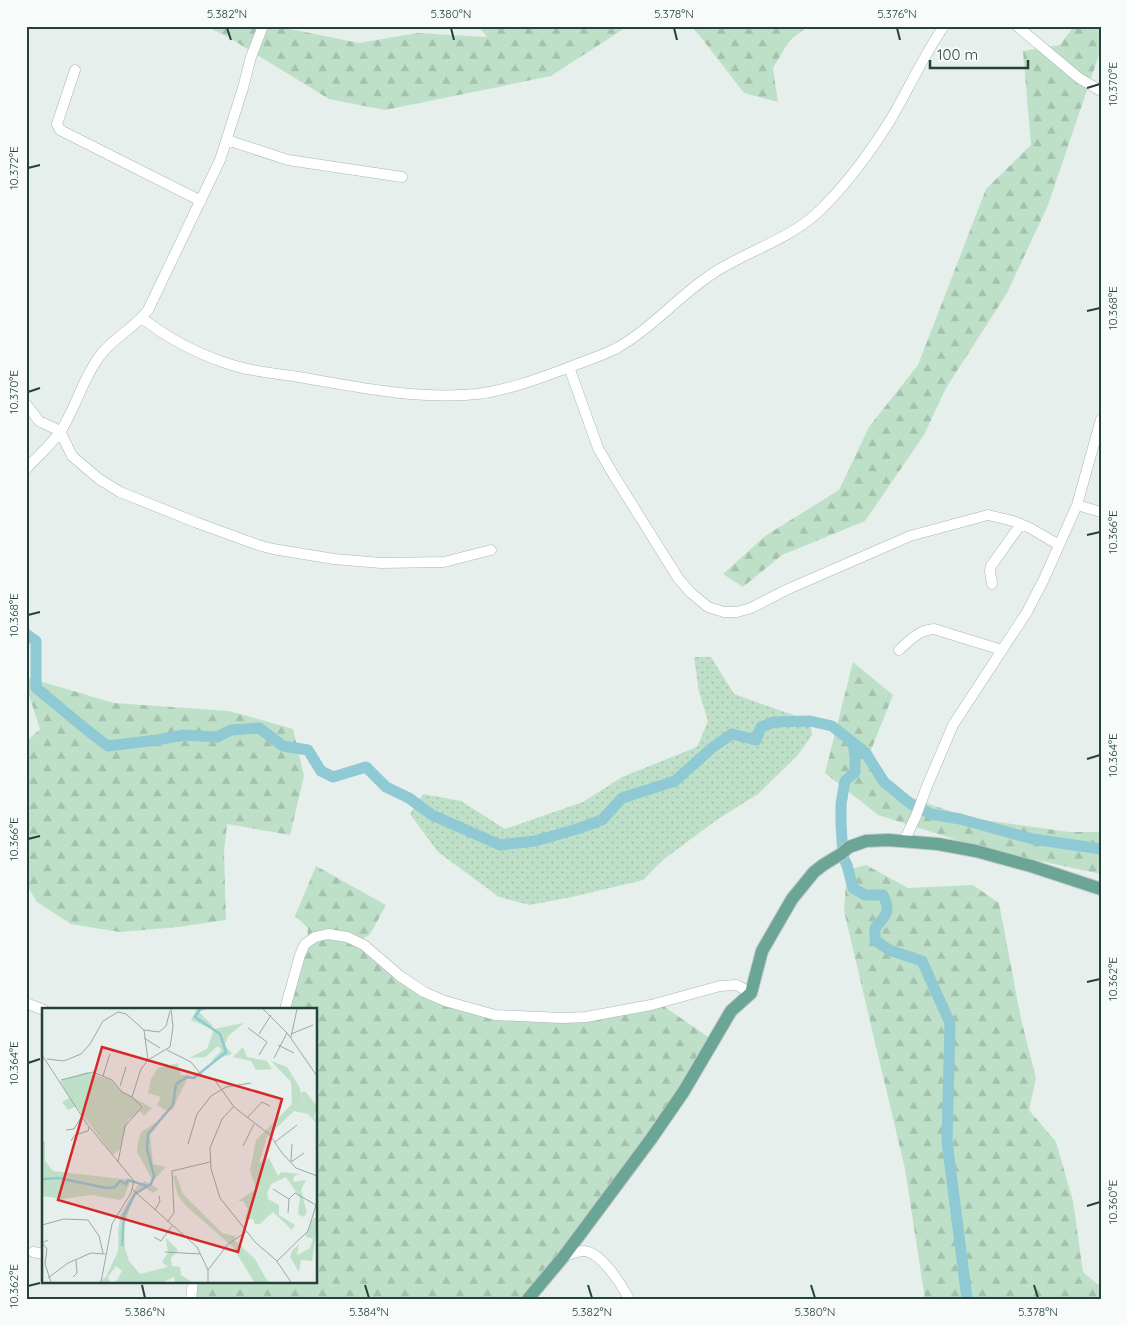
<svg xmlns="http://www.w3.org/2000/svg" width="1127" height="1325" font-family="Quicksand,sans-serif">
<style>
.grass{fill:url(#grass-dots)}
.forest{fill:url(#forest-firs)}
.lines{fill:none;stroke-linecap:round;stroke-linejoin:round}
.river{stroke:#8ec9d4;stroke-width:11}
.minor-casing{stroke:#a8b8b2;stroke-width:11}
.major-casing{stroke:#c2cac8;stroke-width:14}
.minor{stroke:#fff;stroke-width:10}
.major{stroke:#6aa596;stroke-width:12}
.ticks{fill:none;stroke:#24423a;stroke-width:2}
.inset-river{fill:none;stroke:#8ec9d4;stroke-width:2.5}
.inset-road{fill:none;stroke:#98aaa4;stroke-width:1}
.view{fill:#d62828;fill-opacity:0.15;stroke:#d62828;stroke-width:2.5}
.inset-edge{fill:none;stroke:#24423a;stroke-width:2.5}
.neatline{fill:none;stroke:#24423a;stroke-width:2}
.ticks-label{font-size:12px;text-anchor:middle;fill:#24423a}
</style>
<defs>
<pattern id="grass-dots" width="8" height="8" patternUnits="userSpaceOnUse" patternTransform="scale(1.25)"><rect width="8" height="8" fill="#bfe0c8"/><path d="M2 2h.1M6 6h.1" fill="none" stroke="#a4c1ad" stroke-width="1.8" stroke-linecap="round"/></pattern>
<pattern id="forest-firs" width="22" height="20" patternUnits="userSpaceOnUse" patternTransform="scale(1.25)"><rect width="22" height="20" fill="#bfe0c8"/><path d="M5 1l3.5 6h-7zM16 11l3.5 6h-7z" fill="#a4c1ad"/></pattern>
</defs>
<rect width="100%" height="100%" fill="#e6efeb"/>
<path class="grass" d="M694 657H711L734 694 810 721 812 735 797 756 758 794 718 819 664 859 643 880 572 897 530 905 499 897 438 852 410 814 423 794 461 801 505 829 583 802 622 777 697 747 708 721 699 692Z"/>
<path class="forest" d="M205 26H286L290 29 359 43 417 33 487 37 478 26H628L551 76 385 110 329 99 228 37Z
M692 26H808L789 41 773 68 778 102 744 93Z
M1074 26H1101V49L1048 205 1007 293 946 388 924 435 865 521 782 555 743 587 723 574 765 536 839 490 869 427 918 365 986 189 1031 145 1023 51 1060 45Z
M853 662 893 695 871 750 890 790 969 818 1069 832H1101V874L985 849 878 815 825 773Z
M26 677 114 703 229 711 293 729 304 776 290 835 227 824 224 852 226 920 178 927 120 932 71 924 37 902 26 884V742L40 729 26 686Z
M866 865 908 888 973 885 999 903 1021 1019 1036 1078 1029 1110 1056 1142 1073 1201 1083 1272 1101 1287V1299H925L905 1169 844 911 847 870Z
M316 866 386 905 370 934 357 943 412 988 487 1012 578 1016 656 1001 714 1041 535 1299H194L195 1281H316V1009H279L307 939 308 928 295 916Z"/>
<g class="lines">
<path class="river" d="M26 634 36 641V688C60 707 83 728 108 746L157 740 184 735 217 737 231 730 259 728 283 746 308 750 321 771 333 777 366 767 386 787 409 798 432 815 500 845 535 841 577 829 602 820 622 798 675 781 713 747 732 734 756 740 761 727 774 722 810 721 832 726 865 752 884 782 911 804 931 814 960 819 1033 839 1101 849
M853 742 855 757V772L845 781 841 804V824L843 857 847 865 853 888 865 895H883C891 911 887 915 875 928V940L889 950 922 961 950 1023 947 1141 967 1299"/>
<g class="minor-casing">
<path id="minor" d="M1017 26 1079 78 1101 91
M75 70 57 124 60 130 201 201
M227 140 288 160 402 177
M142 318C166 337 194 352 223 362 247 371 273 373 299 377 357 387 418 400 477 394 509 390 540 378 570 367 585 361 601 356 615 349 652 329 680 294 715 272 748 251 787 240 816 214 844 188 871 151 891 119 909 88 924 55 944 26
M569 367 598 448 613 474 678 578 690 592 708 607 724 612H737L751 608 786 590 910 536 988 515 1013 521 1030 528 1059 545
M26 404 39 421 60 431 72 456 99 479 120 492 195 522 258 545 273 549 334 559 381 563 444 562 491 550
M26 469C38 456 53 443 62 429 76 406 83 379 99 357 112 338 134 329 148 310L220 160 243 88 251 57 263 26
M1077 505 1101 512
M992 584 990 571 991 566 1021 524
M899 650C910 640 919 630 934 629L1002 650
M904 841 916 816 927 786 953 725 1027 612 1044 579 1077 505 1101 419
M26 1003 44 1010
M285 1009 300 955 305 944 315 937 328 934 347 937 364 945 400 976 424 992 445 1001 495 1015 562 1018 586 1017 651 1005 720 986 737 985 751 993
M33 1252 44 1254
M564 1256C570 1254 578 1251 584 1251 601 1252 622 1285 629 1299
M191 1299 193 1281"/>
</g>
<g class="major-casing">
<path id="major" d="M528 1299 564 1256 651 1139 684 1091 731 1011 751 993 762 951 792 899 814 872 823 865 841 854 849 847 866 841 888 840 938 844 976 851 1031 866 1101 889"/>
</g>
<use href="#minor" class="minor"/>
<use href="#major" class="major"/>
</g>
<path class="ticks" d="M227 28 231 40M451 28 454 40M674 28 677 40M897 28 900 40M1087 88 1100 84M28 168 40 165M1087 311 1100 308M28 392 40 388M1087 535 1100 532M28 615 40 612M1087 759 1100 755M28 839 40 836M1087 982 1100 979M28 1063 40 1059M1087 1206 1100 1202M142 1285 145 1298M365 1285 369 1298M588 1285 592 1298M811 1285 815 1298M1034 1285 1038 1298M28 1286 40 1283"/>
<g transform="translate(42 1008)">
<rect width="275" height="275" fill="#e6efeb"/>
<path d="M201 39 205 49 225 53 230 61 214 62 209 53 191 49ZM263 83 275 98 272 109 262 97 259 85ZM113 115 116 117 108 127 111 156 124 159 111 173 95 144 96 133 99 124ZM271 210H275V218L270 253 259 252 257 264 248 249 250 243 257 236 255 247 268 240 271 231 263 228ZM77 221 82 252 80 271 83 274H74L80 263 74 258 66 269 68 274H57L64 269 76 243ZM124 230 136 242 129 250 130 258 138 259 139 267 150 274H133L132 269 121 274H110L120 268 126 259 120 254 126 245Z" fill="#bfe0c8"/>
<path d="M155 1H165L157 4 171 18 168 20 149 12ZM202 15 186 28 183 37 190 46 169 53 180 42 176 38 163 49 147 50 165 41 172 21ZM229 53 245 59 257 78 262 97 270 103 274 115 266 106 252 103 225 129 217 155 227 150 236 168 239 164 258 166 252 168 251 174 264 172 259 182 265 205 261 209 256 206 258 190 244 169 229 176 225 185 226 191 237 197V207L253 217 250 222 231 204 218 216H213L211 211H203L206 201 201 193H196L214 181 208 163 214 132 250 96 249 74ZM136 55 139 67H147L130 102H123L115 97 119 89 106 85 109 71 116 60ZM45 64 69 72 80 83 110 100 102 108 98 103 86 112 78 141 71 147 34 98 26 102 20 94 27 90 18 73ZM0 132 3 134V153L11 163 89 172 82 189 78 192 49 187 21 191 0 188ZM134 167 141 186 180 225 193 228V233L213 251 226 274H212L191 239 145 199 136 188 131 169ZM103 173 117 181 111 185 104 180 98 181 91 191 82 217 83 240 87 253 98 266 126 259 129 265 110 274H83L80 272 82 252 76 226 78 208 95 178Z" fill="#bfe0c8"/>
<path class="inset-river" d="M0 171 17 170 64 180 73 179 78 173 84 176 86 172 105 178M80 238 82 207 93 186 109 176 112 168 105 141 106 126 131 97 134 76 145 69 152 70 184 44 178 26 153 9 158 1"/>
<path class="inset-road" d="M221 1 246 26 275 68M206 20 225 34 217 47M102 22 106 52M217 26 229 7M249 26 271 17M249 29 255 1M102 30 118 40M236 37 252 45M125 42 149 54 161 69 172 71 192 99 228 127 240 145 254 160 275 168M0 47 45 116 92 173 89 185 70 216 59 274M232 50 245 25M5 51 22 53 39 46 48 36 61 13 76 4 84 6 102 22 117 24 124 18 128 3M61 68 68 46M19 72 51 64 70 72 80 84 90 89M78 78 84 59M192 98 180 111 168 140 169 161 178 190 214 235 234 252 249 274M205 110 220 94 228 98M24 122 32 121 40 108M29 133 33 127 46 123 47 119M233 134 255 117M146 136 155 106 169 88 184 79 209 75M201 138 212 116M249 153 250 136M76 154 83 118 100 99 90 89 99 61 106 52 128 39 131 19 129 1M249 154 262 145M90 181 155 239 166 262V274M231 181 247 191M113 202 118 193 117 188M246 205 247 191 253 185 274 197M125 214 132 205 130 163 168 154M0 217 22 211 46 212 57 228 61 245M112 229 119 233 130 218M6 232 0 235 5 241 3 256 9 274M123 244 159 246M235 253 266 223 275 194M166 262 186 236 204 224M31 269 35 265 34 252M6 270 26 255 49 245 63 246"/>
<path class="view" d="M60 39 240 91 196 244 16 192Z"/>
<rect width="275" height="275" class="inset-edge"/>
</g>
<rect width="1127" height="1325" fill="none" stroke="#f7fbf9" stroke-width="55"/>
<path d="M930 60v8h98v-8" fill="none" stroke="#24423a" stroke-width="2.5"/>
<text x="937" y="60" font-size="15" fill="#24423a" stroke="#f7fbf9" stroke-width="4" paint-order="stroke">100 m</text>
<rect x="28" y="28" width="1072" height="1270" class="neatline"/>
<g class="ticks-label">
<text x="227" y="18">5.382°N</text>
<text x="451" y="18">5.380°N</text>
<text x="674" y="18">5.378°N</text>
<text x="897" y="18">5.376°N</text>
<text transform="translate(1113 84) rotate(-90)" y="4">10.370°E</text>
<text transform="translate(14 168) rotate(-90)" y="4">10.372°E</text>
<text transform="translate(1113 308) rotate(-90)" y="4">10.368°E</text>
<text transform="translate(14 392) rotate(-90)" y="4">10.370°E</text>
<text transform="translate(1113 532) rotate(-90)" y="4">10.366°E</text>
<text transform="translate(14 615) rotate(-90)" y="4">10.368°E</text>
<text transform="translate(1113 755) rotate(-90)" y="4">10.364°E</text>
<text transform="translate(14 839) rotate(-90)" y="4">10.366°E</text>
<text transform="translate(1113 979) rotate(-90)" y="4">10.362°E</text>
<text transform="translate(14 1063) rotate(-90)" y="4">10.364°E</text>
<text transform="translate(1113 1202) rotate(-90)" y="4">10.360°E</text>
<text transform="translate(14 1286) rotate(-90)" y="4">10.362°E</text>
<text x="145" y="1316">5.386°N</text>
<text x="369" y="1316">5.384°N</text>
<text x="592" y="1316">5.382°N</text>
<text x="815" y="1316">5.380°N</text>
<text x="1038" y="1316">5.378°N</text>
</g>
</svg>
